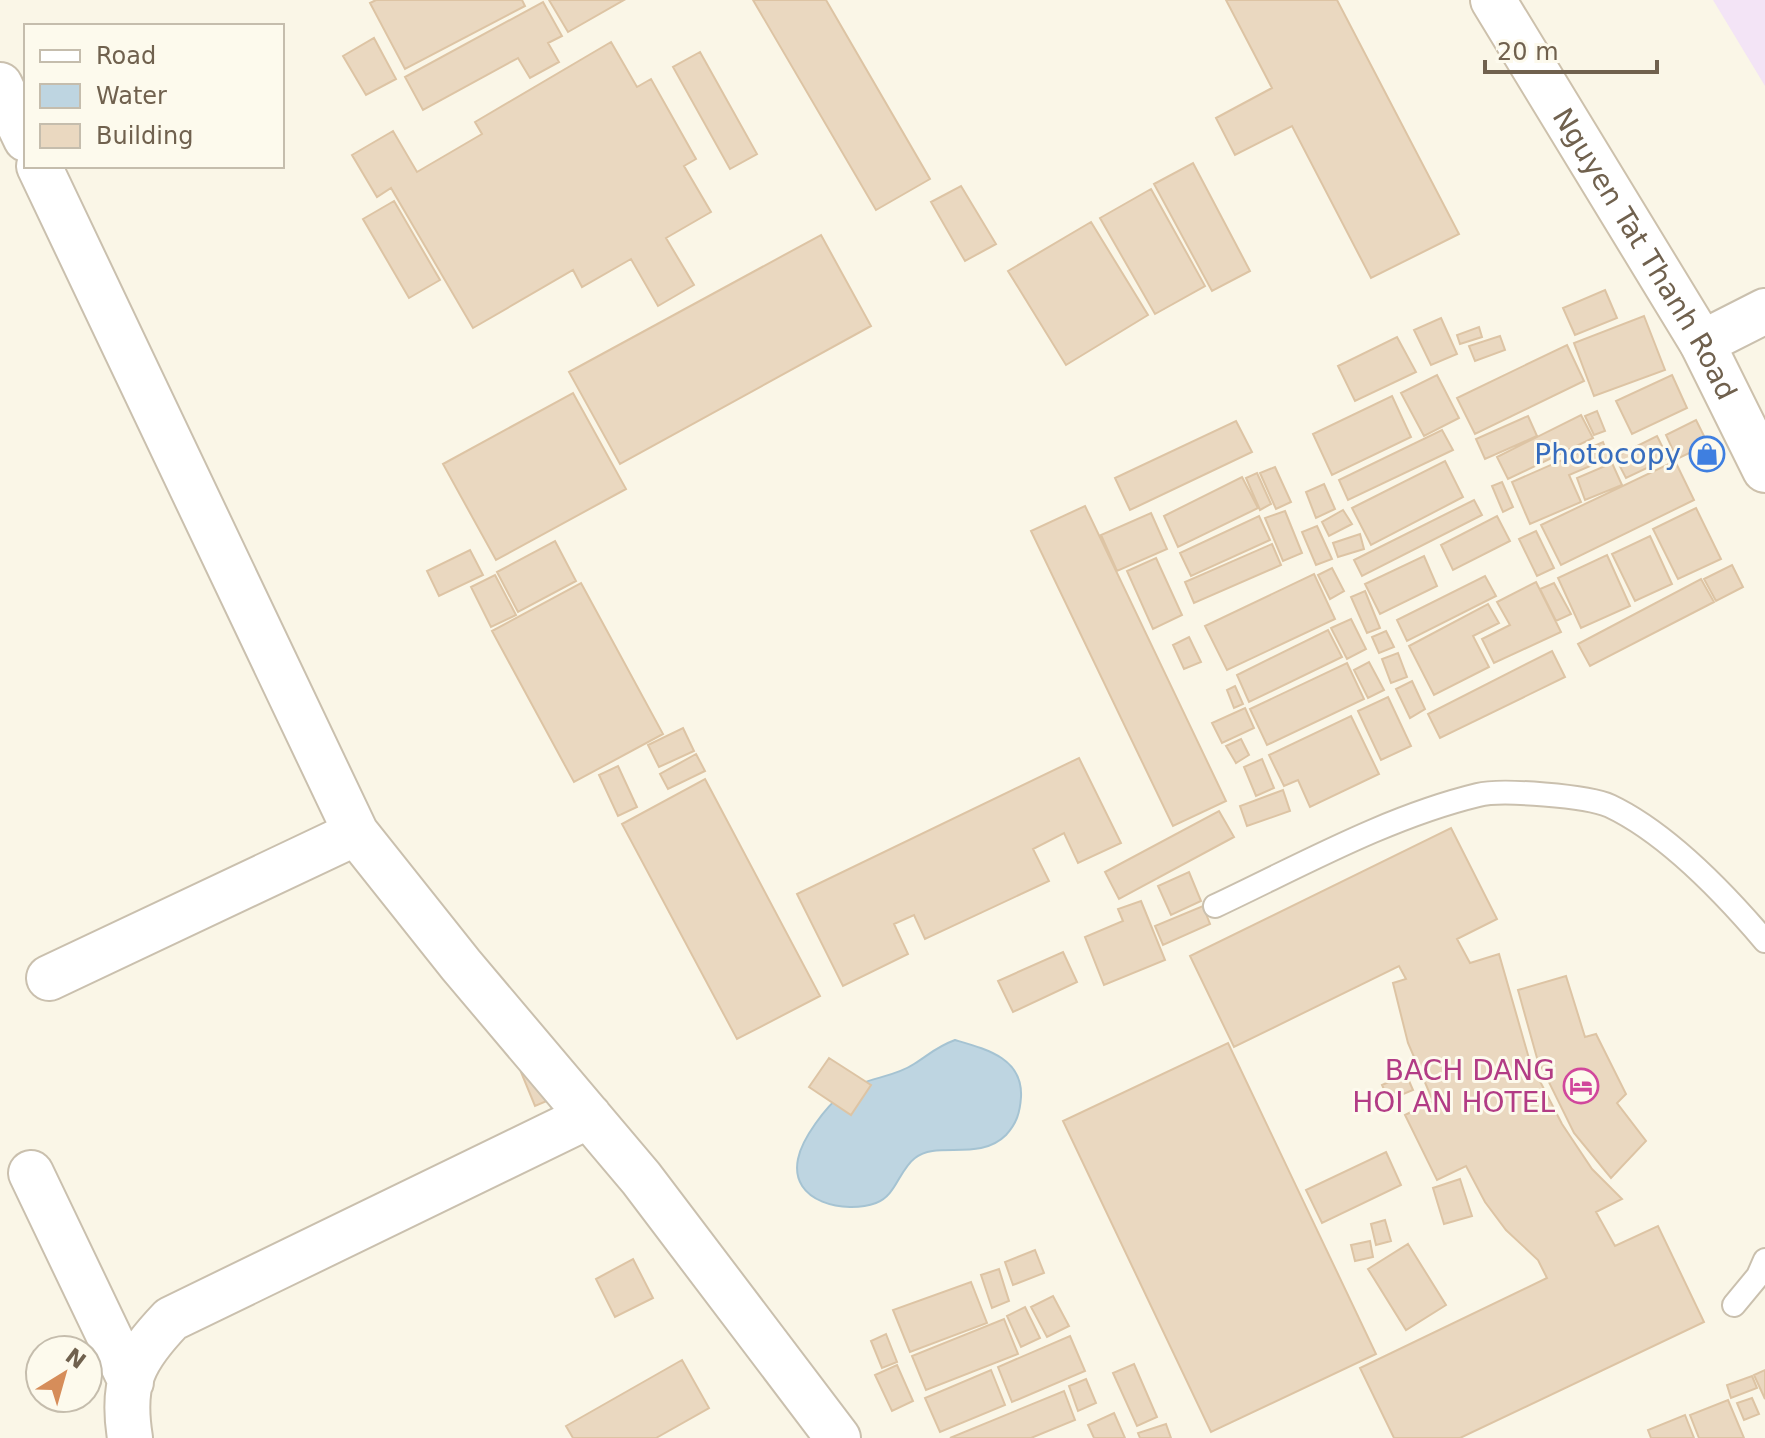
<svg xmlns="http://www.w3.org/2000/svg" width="1765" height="1438" font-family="'DejaVu Sans',sans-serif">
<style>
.education{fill:#f3e4f6}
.water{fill:#bed5e1;stroke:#a5c3d2;stroke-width:2}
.building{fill:#ead8c0;stroke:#ddc4a4;stroke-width:2}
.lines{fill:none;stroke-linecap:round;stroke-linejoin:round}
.service-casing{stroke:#cac0ae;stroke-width:26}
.minor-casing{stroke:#cac0ae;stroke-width:48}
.secondary-casing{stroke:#cdc1ac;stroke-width:48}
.service{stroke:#fff;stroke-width:22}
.minor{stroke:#fff;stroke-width:44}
.secondary{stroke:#fff;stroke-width:44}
.labels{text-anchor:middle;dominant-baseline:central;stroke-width:6;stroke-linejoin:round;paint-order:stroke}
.street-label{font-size:28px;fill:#70614e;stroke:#fdfaed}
.shop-label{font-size:28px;fill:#366cbe;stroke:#fdfaed;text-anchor:end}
.hotel-label{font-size:28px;fill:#b23c85;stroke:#fdfaed;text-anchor:end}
</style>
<rect width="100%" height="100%" fill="#faf6e7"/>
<path class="education" d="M1713 0H1765V86Z"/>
<path class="water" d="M955 1040C986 1049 1023 1058 1021 1097 1020 1112 1017 1123 1006 1135 979 1162 937 1140 915 1158 899 1170 896 1196 876 1203 846 1214 789 1203 798 1159 802 1138 826 1107 842 1094 863 1077 892 1079 914 1064 930 1054 936 1047 955 1040Z"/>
<path class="building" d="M376 0H522L525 6 405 69 370 3Z
M549 0H624L568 32Z
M753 0H826L930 179 876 210Z
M1226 0H1337L1459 234 1371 278 1292 126 1235 155 1216 118 1272 88Z
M543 2 562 36 548 43 559 62 530 78 518 58 423 110 405 77Z
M374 38 396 79 366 95 343 56Z
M611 42 637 87 651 79 696 159 684 166 711 212 666 238 694 285 658 306 631 259 582 287 573 270 473 328 391 188 377 197 352 155 393 131 417 172 482 134 475 122Z
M700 52 757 154 730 169 673 67Z
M1193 163 1250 271 1212 291 1154 184Z
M961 186 996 244 965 261 931 202Z
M1151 189 1205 286 1155 314 1100 218Z
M394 201 440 280 409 298 363 219Z
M1091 222 1148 315 1066 365 1008 271Z
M821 235 871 326 620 464 569 372Z
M1605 290 1617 318 1575 335 1563 308Z
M1644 316 1665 370 1594 396 1574 343Z
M1441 318 1457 354 1431 365 1414 330Z
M1479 327 1482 337 1460 344 1457 335Z
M1500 336 1505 350 1475 361 1469 346Z
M1397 337 1416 372 1355 401 1338 366Z
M1567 345 1584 381 1475 434 1457 398Z
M1437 375 1459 418 1424 436 1401 393Z
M1672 375 1687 408 1632 434 1616 401Z
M573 393 626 489 496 560 443 464Z
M1392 396 1411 437 1332 475 1313 434Z
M1597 411 1605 431 1594 435 1585 416Z
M1581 415 1593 438 1508 479 1497 457Z
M1528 416 1537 436 1485 459 1476 439Z
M1696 420 1708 444 1677 459 1666 435Z
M1236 421 1252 452 1130 510 1115 478Z
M1442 430 1453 450 1348 500 1339 480Z
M1657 436 1668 458 1626 478 1615 457Z
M1603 442 1609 458 1569 475 1581 502 1530 524 1512 482Z
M1445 461 1463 497 1371 545 1352 508Z
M1675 461 1694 500 1561 565 1541 525Z
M1612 463 1622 485 1585 500 1577 478Z
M1275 467 1291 502 1276 509 1260 473Z
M1257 473 1271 504 1260 510 1246 478Z
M1242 477 1258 508 1178 547 1164 516Z
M1502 482 1513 507 1503 512 1492 486Z
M1324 484 1335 509 1316 518 1306 492Z
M1474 500 1482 515 1362 576 1354 560Z
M1085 506 1226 801 1173 826 1031 531Z
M1696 508 1721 559 1678 579 1653 529Z
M1343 510 1352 524 1329 536 1322 522Z
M1285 511 1302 553 1283 561 1265 518Z
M1151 513 1167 549 1117 571 1101 535Z
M1259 516 1270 540 1191 576 1180 553Z
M1497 516 1510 541 1453 570 1441 545Z
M1317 526 1332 559 1316 565 1302 532Z
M1536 531 1554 568 1537 576 1519 539Z
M1360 534 1364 549 1338 557 1333 543Z
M1650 536 1672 584 1635 601 1612 554Z
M555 541 576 581 518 612 497 572Z
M1272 544 1281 565 1194 603 1185 582Z
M470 550 483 575 439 596 427 571Z
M1607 555 1630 606 1581 628 1558 578Z
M1424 556 1437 586 1380 614 1365 584Z
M1156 558 1182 615 1153 629 1127 571Z
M1732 565 1743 587 1716 601 1704 579Z
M1332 568 1344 591 1330 599 1318 575Z
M1314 574 1335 619 1227 670 1205 626Z
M495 575 516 615 491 627 471 587Z
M1485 576 1496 596 1407 641 1397 620Z
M1701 579 1714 602 1590 666 1578 644Z
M1536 582 1561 632 1494 663 1482 639 1510 625 1497 602Z
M581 583 663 734 574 782 492 631Z
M1554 583 1571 614 1556 621 1540 589Z
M1365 591 1380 628 1367 633 1351 597Z
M1488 604 1499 623 1473 636 1489 667 1434 695 1409 646Z
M1351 619 1366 649 1347 659 1331 628Z
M1328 630 1342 657 1249 702 1237 675Z
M1386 631 1394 647 1379 653 1372 637Z
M1189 637 1201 662 1184 669 1173 645Z
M1552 651 1565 677 1440 738 1428 714Z
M1398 653 1407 677 1391 683 1382 659Z
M1369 662 1384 690 1368 698 1354 670Z
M1347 663 1364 699 1267 745 1250 709Z
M1412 681 1425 709 1410 718 1396 689Z
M1235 686 1243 704 1234 708 1227 690Z
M1388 697 1411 746 1381 760 1358 711Z
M1245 708 1254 728 1222 743 1212 723Z
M1351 716 1379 774 1310 807 1298 780 1284 786 1269 755Z
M683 728 694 751 659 767 648 745Z
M1241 739 1249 755 1236 763 1226 746Z
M696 754 705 771 668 789 660 774Z
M1079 758 1121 843 1078 863 1064 833 1033 849 1049 881 925 939 914 915 894 924 908 954 843 986 797 894Z
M1262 759 1274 788 1256 796 1244 767Z
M618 766 637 807 618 816 599 775Z
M705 779 820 996 737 1039 622 824Z
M1283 790 1290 811 1247 826 1240 806Z
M1219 811 1234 837 1119 899 1105 872Z
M1451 828 1497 919 1457 939 1470 963 1499 954 1530 1062 1562 1124 1592 1169 1622 1199 1596 1212 1615 1246 1658 1226 1704 1322 1460 1438H1394L1360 1368 1547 1278 1538 1260 1506 1230 1485 1202 1466 1166 1437 1180 1405 1115 1433 1101 1408 1043 1393 983 1406 979 1399 966 1234 1047 1190 956Z
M1189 872 1201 901 1171 915 1158 886Z
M1141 901 1165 960 1104 985 1085 937 1123 921 1118 909Z
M1203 906 1210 924 1163 945 1155 926Z
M1063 952 1077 982 1013 1012 998 981Z
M1566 976 1585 1037 1596 1034 1626 1094 1617 1103 1646 1141 1611 1178 1574 1133 1537 1058 1518 990Z
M1228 1043 1376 1354 1211 1432 1063 1121Z
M829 1058 871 1085 851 1115 809 1087Z
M541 1064 554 1098 535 1106 521 1072Z
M1406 1074 1413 1090 1389 1100 1382 1085Z
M1386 1152 1401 1185 1322 1223 1306 1190Z
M1460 1179 1472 1216 1444 1224 1433 1188Z
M1385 1220 1391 1241 1376 1245 1371 1224Z
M1370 1241 1373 1257 1355 1261 1351 1245Z
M1408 1244 1446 1305 1406 1330 1368 1269Z
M1035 1250 1044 1273 1013 1285 1005 1262Z
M633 1259 653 1298 615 1317 596 1279Z
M999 1269 1009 1301 992 1308 981 1275Z
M971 1282 987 1323 910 1352 893 1310Z
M1053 1296 1069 1326 1047 1337 1031 1307Z
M1025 1307 1040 1338 1021 1347 1007 1316Z
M1004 1319 1018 1354 926 1390 912 1356Z
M886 1334 897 1362 882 1368 871 1341Z
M1070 1336 1085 1371 1012 1402 998 1367Z
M682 1360 709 1408 656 1438H573L566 1426Z
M1134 1364 1157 1417 1137 1426 1113 1373Z
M897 1365 913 1401 892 1411 875 1375Z
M991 1370 1005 1405 940 1432 925 1398Z
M1765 1370V1399L1754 1375Z
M1752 1376 1757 1388 1731 1398 1727 1385Z
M1086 1379 1096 1403 1078 1411 1069 1386Z
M1064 1391 1075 1420 1031 1438H950Z
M1752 1398 1759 1414 1744 1420 1737 1403Z
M1728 1400 1744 1438H1699L1690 1415Z
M1114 1413 1125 1438H1094L1088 1425Z
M1685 1415 1694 1438H1651L1648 1430Z
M1166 1424 1171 1438H1140L1138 1433Z"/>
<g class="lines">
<g class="service-casing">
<path id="service" d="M1215 906C1300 866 1387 817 1478 795 1501 789 1588 796 1610 806 1667 833 1725 894 1765 941
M1734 1305 1758 1276 1765 1260"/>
</g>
<g class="minor-casing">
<path id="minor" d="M0 85 26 139
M39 166 356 833 461 965 641 1178 838 1438
M1702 343 1765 311
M49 978 356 833
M31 1173 131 1382
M130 1438C121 1382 133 1359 171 1319L589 1116"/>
</g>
<g class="secondary-casing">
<g id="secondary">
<path id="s1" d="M1493 0 1702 343 1765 470"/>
</g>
</g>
<use href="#service" class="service"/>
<use href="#minor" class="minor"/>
<use href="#secondary" class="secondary"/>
</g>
<defs>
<g id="shop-ring" transform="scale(1.8)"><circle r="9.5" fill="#fdfaed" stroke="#3f7fe0" stroke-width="1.5"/><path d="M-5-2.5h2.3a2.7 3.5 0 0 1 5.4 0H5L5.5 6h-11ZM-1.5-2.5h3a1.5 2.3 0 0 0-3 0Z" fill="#3f7fe0"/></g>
<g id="hotel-ring" transform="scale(1.8)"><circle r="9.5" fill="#fdfaed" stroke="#d1479c" stroke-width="1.5"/><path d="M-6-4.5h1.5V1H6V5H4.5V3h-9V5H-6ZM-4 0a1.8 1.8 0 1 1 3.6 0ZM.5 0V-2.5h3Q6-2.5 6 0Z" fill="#d1479c"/></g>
</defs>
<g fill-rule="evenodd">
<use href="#shop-ring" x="1707" y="454"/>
<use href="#hotel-ring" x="1581" y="1086"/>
</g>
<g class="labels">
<g class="street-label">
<text stroke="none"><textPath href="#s1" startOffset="296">Nguyen Tat Thanh Road</textPath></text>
</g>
<g class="shop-label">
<text x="1681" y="454">Photocopy</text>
</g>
<g class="hotel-label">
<text x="1555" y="1070">BACH DANG<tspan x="1555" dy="32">HOI AN HOTEL</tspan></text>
</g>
</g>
<rect x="24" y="24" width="260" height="144" fill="#fdfaed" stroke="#c5bdad" stroke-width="2"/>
<rect x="40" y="50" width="40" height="12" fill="#ffffff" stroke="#c5bdad" stroke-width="2"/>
<text x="96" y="64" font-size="24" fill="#70614e">Road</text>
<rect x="40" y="84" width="40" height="24" fill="#bed5e1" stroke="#c5bdad" stroke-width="2"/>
<text x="96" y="104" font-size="24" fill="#70614e">Water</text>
<rect x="40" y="124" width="40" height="24" fill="#ead8c0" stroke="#c5bdad" stroke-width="2"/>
<text x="96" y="144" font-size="24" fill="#70614e">Building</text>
<g transform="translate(64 1374) rotate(37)"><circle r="38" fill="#fdfaed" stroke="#c5bdad" stroke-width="2"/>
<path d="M0-6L14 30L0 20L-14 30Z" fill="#d68d5a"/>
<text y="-12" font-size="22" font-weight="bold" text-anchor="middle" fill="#70614e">N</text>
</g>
<path d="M1485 60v12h172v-12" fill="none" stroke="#70614e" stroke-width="4"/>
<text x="1497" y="60" font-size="24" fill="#70614e" stroke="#fdfaed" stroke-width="6" paint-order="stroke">20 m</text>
</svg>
